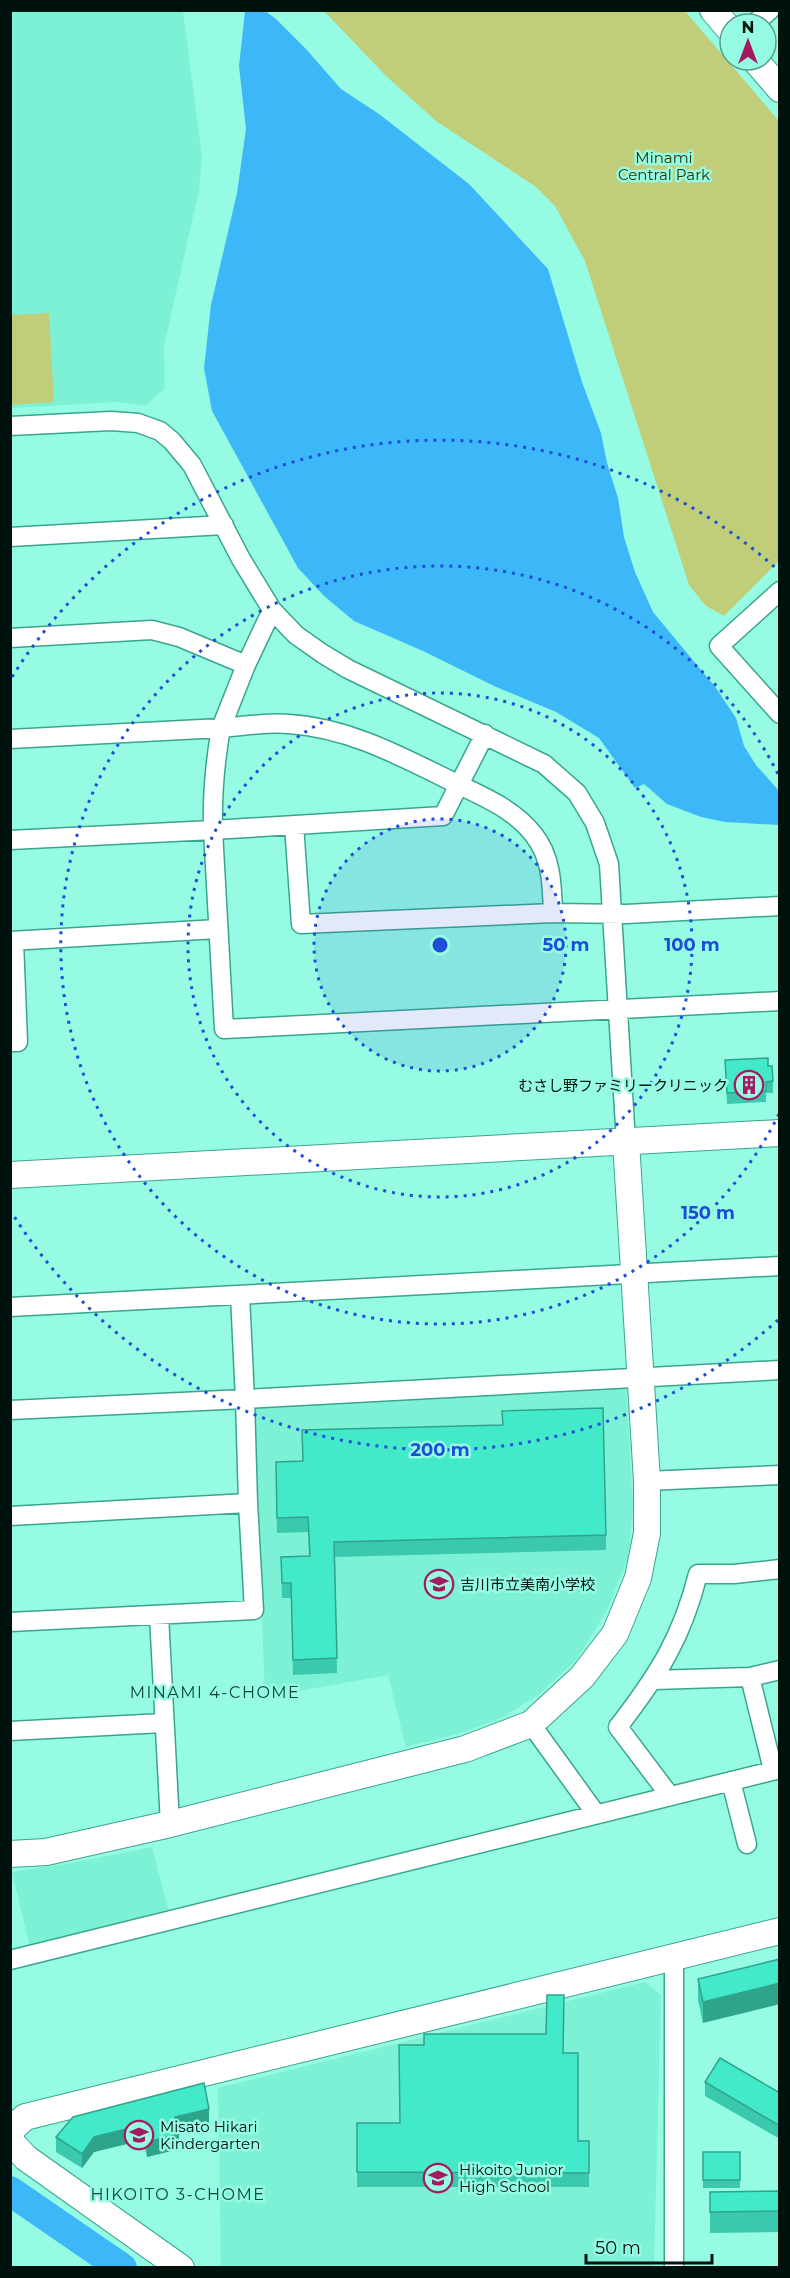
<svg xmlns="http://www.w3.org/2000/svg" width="790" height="2278" font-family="Montserrat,'Noto Sans JP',sans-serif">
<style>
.built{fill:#7df1d6}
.green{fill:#c0ce7a}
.water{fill:#3cb8f9}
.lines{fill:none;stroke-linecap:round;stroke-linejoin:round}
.river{stroke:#3cb8f9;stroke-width:30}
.street-casing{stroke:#3aa58f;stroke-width:21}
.secondary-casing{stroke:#3aa58f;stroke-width:28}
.street{stroke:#fff;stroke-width:18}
.secondary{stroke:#fff;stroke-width:26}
.wall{fill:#3ac9ad}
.shaded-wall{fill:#2fa48d}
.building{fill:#43eac9;stroke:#2fa48d;stroke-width:1.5}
.ring{fill:none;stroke:#1d4ed8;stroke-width:3;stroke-dasharray:3 6}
.labels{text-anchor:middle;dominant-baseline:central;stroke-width:5;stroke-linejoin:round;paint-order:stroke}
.park-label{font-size:15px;fill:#2d3302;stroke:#95fbe2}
.poi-label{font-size:15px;fill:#00120d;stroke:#95fbe2;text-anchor:start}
.neighbourhood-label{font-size:16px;letter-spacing:1.5px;fill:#09463b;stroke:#95fbe2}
.centre{fill:#1d4ed8;stroke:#95fbe2;stroke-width:3}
.ring-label{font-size:18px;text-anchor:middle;font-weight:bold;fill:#1d4ed8;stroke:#95fbe2;stroke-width:5;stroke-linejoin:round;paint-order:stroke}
</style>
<rect width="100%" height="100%" fill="#95fbe2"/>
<path class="built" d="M11 11H183L202 157 199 190 164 346 165 388 145 406 117 402 11 408Z
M626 1385 633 1508 628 1559 607 1610 576 1661 537 1696 501 1718 458 1734 406 1747 388 1675 265 1697 254 1406Z
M152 1847 169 1913 30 1947 12 1872 77 1862Z
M645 1982 661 1995 654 2267H221L218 2088Z"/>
<path class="green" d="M324 11H685L779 121V561L724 616 706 606 689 585 585 261 555 206 536 187 436 121 386 76Z
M49 313 54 402 11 405V315Z"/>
<path class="water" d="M245 11H265L276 19 306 49 341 89 379 114 469 184 548 269 582 382 601 433 607 463 618 498 624 537 635 572 653 612 716 688 736 718 744 746 756 765 779 791V825L725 822 701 817 667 804 644 784 635 788 599 738 556 712 494 686 423 651 354 621 324 596 298 568 212 411 204 368 211 305 237 193 246 129 239 66Z"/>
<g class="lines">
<path class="river" d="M10 2191 122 2268"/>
<g class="street-casing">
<path id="street" d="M754 24 770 10
M10 426 111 421 138 423 160 431 172 441 192 465 241 559 272 610 296 635 323 654 348 669 544 764 577 793 595 823 609 864 626 1142
M10 537 224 525
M780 591 719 646 780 714
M10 638 152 630 179 637 246 665
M485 734 443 816 213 830C212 795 215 762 221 728 244 726 267 722 289 724 350 728 402 757 455 783 484 797 514 809 534 835 552 858 552 886 553 913
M10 739 221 728 246 665 272 610
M294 825 301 924 553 913 626 914 780 906
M10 840 213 830 224 1029 780 1001
M10 941 218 929
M10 1042H18L14 941
M10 1307 780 1266
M10 1410 245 1399 240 1295
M647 1481 780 1475
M248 1503 245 1399 780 1370
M10 1516 248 1503 254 1610 10 1622
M159 1615 170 1824
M750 1677 773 1770
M654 1680 750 1677 780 1670
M531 1724 596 1814
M10 1731 163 1723
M731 1781 747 1844
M670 1796 618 1727C658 1675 682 1638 698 1574H734L780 1569
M674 1958V2268
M10 1960 780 1769"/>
</g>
<g class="secondary-casing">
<path id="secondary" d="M713 10 730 30
M755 60 780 89
M10 1175 780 1133
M10 1854 46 1852 170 1824 465 1749 531 1724 582 1677 615 1634 638 1578 647 1533V1481L626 1142
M10 2137 13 2128 25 2117 780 1931
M10 2141 26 2158 181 2268"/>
</g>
<use href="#street" class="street"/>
<use href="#secondary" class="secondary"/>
</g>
<path class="wall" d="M725 1060 768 1066 773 1081V1093H766V1102L727 1104Z
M276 1477 606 1535V1550L335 1557 337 1673 293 1675 291 1598H282L281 1557 309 1556 308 1532 277 1533Z
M780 1959 703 2023 698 2000V1979Z
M564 2053 578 2141H589V2187H357V2123H400Z
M705 2082 780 2093V2139L705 2096Z
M73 2117 209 2124 178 2131 179 2149 147 2157 143 2140 94 2152 82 2168 56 2152V2137Z
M703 2152H740V2188H703Z
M780 2191V2232L710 2233V2192Z"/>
<path class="shaded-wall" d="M780 1983V2004L703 2023V2002Z
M209 2109V2124L175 2132V2117Z
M143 2125V2140L94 2152 82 2168V2154L94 2137Z
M179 2134V2149L147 2157V2142Z"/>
<path class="building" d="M768 1058V1066H772L773 1081 766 1082V1091L727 1093 725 1060Z
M603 1408 606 1535 334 1542 337 1658 293 1660 291 1583H282L281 1557 310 1556 308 1517 277 1518 276 1462 303 1461 302 1430 503 1425 502 1411Z
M780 1959V1983L703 2002 698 1979Z
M547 1995H564L563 2053H578V2141H589V2173L357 2172V2123H400L399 2045H424V2034H546Z
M720 2058 780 2093V2126L705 2082Z
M204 2083 209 2109 175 2117 179 2134 147 2142 143 2125 94 2137 82 2154 56 2137 73 2117Z
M703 2152H740V2180H703Z
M780 2191V2211L710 2212V2192Z"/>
<circle cx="440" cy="945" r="126" fill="#1d4ed8" fill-opacity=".12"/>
<g class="ring">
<circle cx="440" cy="945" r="126"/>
<circle cx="440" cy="945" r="252"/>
<path d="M779 1114A379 379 0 1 1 779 776"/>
<path d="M778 1320A505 505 0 0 1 12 1213M12 677A505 505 0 0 1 778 570"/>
</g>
<defs>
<g id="building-ring" transform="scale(1.5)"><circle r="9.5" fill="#95fbe2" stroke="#a4195f" stroke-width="1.5"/><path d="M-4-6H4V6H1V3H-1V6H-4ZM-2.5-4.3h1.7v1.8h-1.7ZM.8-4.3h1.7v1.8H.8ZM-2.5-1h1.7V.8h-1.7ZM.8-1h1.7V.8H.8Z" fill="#a4195f"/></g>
<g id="school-ring" transform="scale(1.5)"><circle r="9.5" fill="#95fbe2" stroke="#a4195f" stroke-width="1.5"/><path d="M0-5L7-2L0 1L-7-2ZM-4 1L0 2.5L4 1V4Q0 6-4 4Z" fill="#a4195f"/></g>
</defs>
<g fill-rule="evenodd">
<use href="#building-ring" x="749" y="1085"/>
<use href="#school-ring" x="439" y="1584"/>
<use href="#school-ring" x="139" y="2135"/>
<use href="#school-ring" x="438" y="2178"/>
</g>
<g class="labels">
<g class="park-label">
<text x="664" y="157">Minami<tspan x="664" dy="17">Central Park</tspan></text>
</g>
<g class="poi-label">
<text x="728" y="1085" text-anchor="end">むさし野ファミリークリニック</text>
<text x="460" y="1584">吉川市立美南小学校</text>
<text x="160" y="2126">Misato Hikari<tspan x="160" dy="17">Kindergarten</tspan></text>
<text x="459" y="2169">Hikoito Junior<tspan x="459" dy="17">High School</tspan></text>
</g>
<g class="neighbourhood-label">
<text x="215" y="1692">MINAMI 4-CHOME</text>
<text x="178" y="2194">HIKOITO 3-CHOME</text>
</g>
</g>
<circle cx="440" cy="945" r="9" class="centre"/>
<g class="ring-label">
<text x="566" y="951">50 m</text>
<text x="692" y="951">100 m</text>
<text x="708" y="1219">150 m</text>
<text x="440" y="1456">200 m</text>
</g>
<rect width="790" height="2278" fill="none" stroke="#00120d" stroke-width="24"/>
<g transform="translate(748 42)"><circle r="28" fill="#95fbe2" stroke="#599e8d" stroke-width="1.5"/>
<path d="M0-4.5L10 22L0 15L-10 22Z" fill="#a4195f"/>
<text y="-9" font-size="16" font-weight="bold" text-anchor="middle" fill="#00120d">N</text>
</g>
<path d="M586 2254v9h126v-9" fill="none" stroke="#00120d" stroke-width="3"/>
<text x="595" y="2254" font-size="18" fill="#00120d" stroke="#95fbe2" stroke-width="4.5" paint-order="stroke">50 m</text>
</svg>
